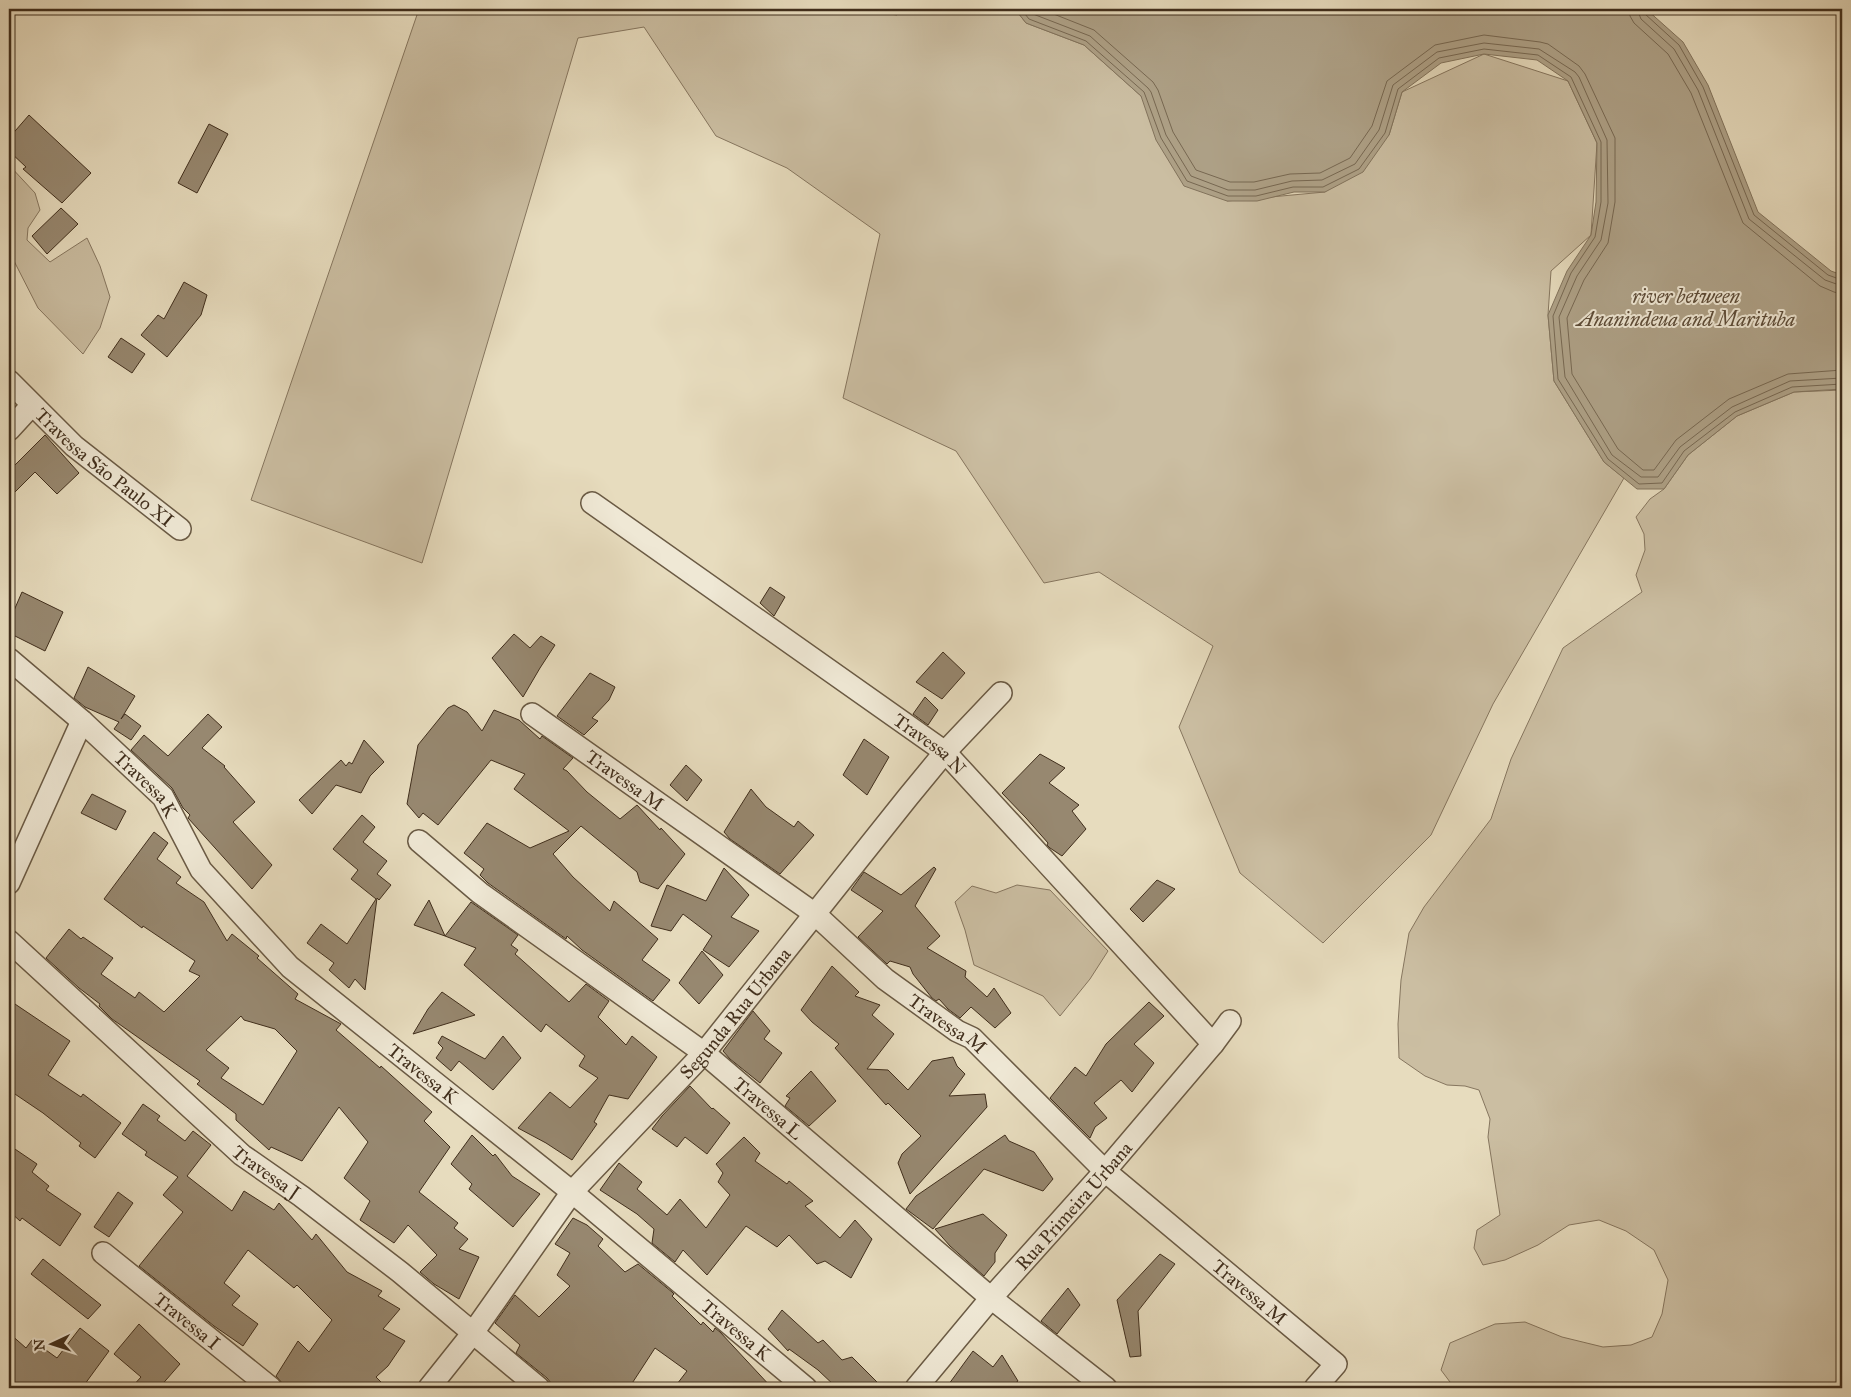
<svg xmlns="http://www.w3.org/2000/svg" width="1851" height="1397" font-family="'IM FELL Great Primer',serif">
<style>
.green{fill:#cbbea2;stroke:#86765f}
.water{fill:#aea187;stroke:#82735c}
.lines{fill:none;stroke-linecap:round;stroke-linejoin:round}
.shore{stroke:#776852;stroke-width:1}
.building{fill:#978870;stroke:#402e1c;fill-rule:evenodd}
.minor-casing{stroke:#6a5a44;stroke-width:24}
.minor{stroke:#efe8d5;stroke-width:21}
.labels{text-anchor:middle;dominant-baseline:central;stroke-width:4;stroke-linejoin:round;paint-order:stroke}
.street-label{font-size:19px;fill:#402e1c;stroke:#efe8d5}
.water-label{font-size:20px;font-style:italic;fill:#5c4b37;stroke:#efe8d5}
</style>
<rect width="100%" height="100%" fill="#e7dcbe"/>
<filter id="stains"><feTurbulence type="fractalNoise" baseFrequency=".004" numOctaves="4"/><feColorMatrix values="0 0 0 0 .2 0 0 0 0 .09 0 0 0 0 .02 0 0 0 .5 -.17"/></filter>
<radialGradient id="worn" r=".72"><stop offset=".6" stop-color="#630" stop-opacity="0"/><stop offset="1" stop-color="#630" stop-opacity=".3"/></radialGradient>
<path class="green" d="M419 9H873L875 12 897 15 903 9H1015L1026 23 1084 45 1141 96 1227 201 1325 192 1389 135 1402 92 1484 54 1568 81 1597 143 1591 235 1551 271 1548 315 1554 381 1604 462 1624 478 1493 704 1431 835 1323 943 1240 873 1179 727 1213 646 1099 572 1044 583 956 451 843 398 880 234 787 168 716 136 644 27 578 38 422 563 251 500Z
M9 165 35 193 40 210 28 228 27 240 50 262 87 238 100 266 110 297 100 328 83 354 38 308 14 261 9 260Z
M1842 390V1388H1459L1453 1386 1441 1370 1450 1343 1495 1324 1525 1322 1562 1337 1603 1347 1631 1345 1652 1337 1662 1314 1668 1280 1654 1250 1626 1231 1599 1220 1569 1225 1538 1245 1505 1260 1483 1265 1474 1248 1477 1230 1500 1215 1488 1137 1490 1119 1479 1090 1465 1086 1447 1085 1425 1076 1399 1058 1398 1024 1401 980 1409 933 1424 907 1491 819 1511 759 1563 648 1642 592 1636 575 1645 550 1644 534 1636 517 1650 499 1664 489 1688 455 1737 416 1794 392Z
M1017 885 1050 890 1108 951 1090 979 1060 1016 1043 996 974 965 965 930 955 902 972 886 996 893Z"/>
<path class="water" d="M1015 9H1646L1683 42 1708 85 1758 212 1831 271 1842 275V389L1794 392 1737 416 1688 455 1664 489H1637L1604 462 1554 381 1548 315 1567 271 1591 235 1596 202 1597 143 1568 81 1537 60 1484 54 1441 63 1402 92 1389 135 1363 172 1325 192H1294L1257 201H1227L1184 186 1156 140 1141 96 1084 45 1026 23Z"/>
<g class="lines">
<path class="shore" d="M1021 9 1029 19 1086 41 1144 92 1161 138 1187 181 1228 196H1256L1293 187H1323L1359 169 1385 133 1398 89 1439 58 1484 49 1538 55 1571 77 1601 142V202L1595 237 1571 273 1553 316 1558 379 1608 459 1639 484 1662 483 1684 451 1735 412 1792 387 1842 384
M1029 9 1033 14 1090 36 1148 88 1151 92 1166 135 1191 176 1228 190H1255L1292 181 1322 180 1355 164 1379 130 1393 85 1437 52 1484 43 1539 49 1575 72 1579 77 1607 140 1608 203 1601 240 1577 276 1559 317 1565 377 1612 455 1641 477H1658L1680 447 1732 407 1790 381 1842 378
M1041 9 1094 30 1153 82 1158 90 1173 132 1196 170 1230 182H1254L1290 174 1320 173 1350 158 1372 126 1387 81 1435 45 1484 35 1540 42 1548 44 1579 66 1585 74 1615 138V202L1608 243 1584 280 1567 318 1572 374 1618 449 1643 470H1654L1676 440 1729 399 1788 374 1842 370
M1629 9 1630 16 1634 23 1668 54 1691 93 1743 223 1820 286 1834 292 1842 294
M1637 9 1641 19 1674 49 1698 90 1749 219 1825 280 1842 286
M1643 9 1645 14 1679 45 1703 87 1754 215 1828 275 1842 280"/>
</g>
<path class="building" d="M29 115 91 173 62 203 23 169 26 167 9 151V138Z
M209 124 228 134 197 193 178 183Z
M61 208 78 224 47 254 32 236Z
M184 282 207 295 201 315 167 357 141 335 158 315 164 319Z
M121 338 145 354 132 373 108 357Z
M45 435 79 473 57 494 35 472 9 498V471Z
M770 587 785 597 774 616 760 603Z
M22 592 63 612 45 651 9 633V622Z
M514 634 530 648 541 636 555 645 540 668 523 697 492 658Z
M943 652 965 673 942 699 916 682Z
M88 667 135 696 121 719 125 714 141 726 131 740 114 729 119 722 85 707 74 698Z
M590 673 615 687 609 700 592 718 598 721 584 735 557 716Z
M925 697 938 710 928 725 913 714Z
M454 705 467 712 482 731 494 710 519 720 540 739 542 736 573 758 563 769 567 771 587 792 620 819 637 805 660 830 661 828 685 854 658 889 640 882 637 872 581 826 553 854 573 877 610 911 614 901 658 939 642 960 670 980 653 1001 582 950 567 936 566 939 488 883 480 875 484 869 464 853 487 823 530 848 569 831 514 789 525 774 491 760 438 825 423 813 419 818 407 804 418 745 448 708Z
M208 714 222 727 202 748 225 766 224 767 255 802 233 822 272 865 252 889 188 818 190 815 183 808 172 788 131 750 144 735 168 756Z
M864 739 889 757 867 795 843 775Z
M364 740 384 762 370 776 361 793 336 785 312 814 299 800 341 760 346 766 349 762 352 764Z
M1040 754 1065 768 1049 783 1079 805 1072 811 1086 829 1062 856 1050 848 1047 845 1048 843 1026 818 1002 793Z
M686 765 702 780 687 801 670 785Z
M751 789 766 807 794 827 798 821 814 835 780 874 730 839 724 832Z
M92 794 126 811 116 830 81 813Z
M362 815 375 827 363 842 387 861 377 874 391 885 379 900 377 898 365 990 355 979 349 988 329 970 334 963 307 943 321 924 347 944 376 899 351 879 358 870 333 849Z
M154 832 168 843 157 859 181 877 176 883 204 902 227 941 232 934 259 956 257 958 298 994 295 999 341 1024 336 1030 380 1068 381 1066 432 1112 424 1121 450 1147 419 1192 458 1223 454 1228 468 1239 459 1249 479 1257 459 1299 434 1284 420 1272 437 1255 408 1225 394 1243 360 1220 370 1201 344 1178 368 1142 339 1107 302 1161 271 1147 269 1150 236 1120V1114L197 1084 200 1081 112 1019 99 1006 100 1004 79 988 46 958 69 929 81 939 83 937 113 958 101 974 135 998 139 992 164 1012 200 976 189 971 195 961 143 926 142 928 104 899ZM241 1016 244 1020 275 1029 297 1051 263 1105 221 1078 229 1068 206 1050Z
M934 867 936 869 915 906 940 936 927 948 966 971 965 977 987 997 994 988 1011 1013 995 1028 971 1007 960 1018 948 1009 939 999 936 1001 932 998 913 974 910 967 890 961 887 964 858 937 883 911 851 890 864 872 901 895Z
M724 868 749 895 731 917 759 931 729 967 703 950 712 936 683 914 671 931 651 926 667 885 706 901Z
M1157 880 1175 889 1143 922 1130 909Z
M429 900 445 936 414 925Z
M471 902 518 935 511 945 518 950 515 954 569 1002 586 984 609 1001 598 1017 626 1045 632 1036 657 1057 628 1099 609 1095 594 1122 597 1124 572 1160 546 1143 518 1128 550 1092 570 1108 598 1078 579 1066 585 1056 568 1042 546 1024 541 1032 464 965 476 948 445 936Z
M702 951 723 975 699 1004 679 983Z
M832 966 859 992 855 996 880 1005 872 1015 894 1034 867 1069 888 1070 908 1090 932 1061 953 1057 957 1066 965 1074 949 1096 985 1094 987 1107 910 1194 898 1163 902 1154 921 1136 888 1103 886 1105 835 1048 839 1044 812 1022 801 1010Z
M442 992 475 1015 413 1034 428 1009Z
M9 1000 70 1041 48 1075 81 1097 83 1094 121 1123 95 1158 79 1146 81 1143 43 1113 9 1090Z
M1149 1002 1164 1016 1134 1044 1154 1063 1132 1092 1121 1080 1094 1103 1107 1118 1095 1127 1090 1138 1050 1098 1075 1067 1086 1076 1106 1044Z
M753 1011 770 1031 764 1039 782 1053 760 1083 730 1059 723 1051Z
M442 1036 485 1059 503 1036 521 1058 493 1090 459 1061 451 1071 436 1058 443 1048 438 1043Z
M811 1071 836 1101 809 1126 785 1106 790 1098 786 1096Z
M690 1086 712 1109 713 1108 730 1123 707 1154 685 1137 677 1147 652 1129 662 1116Z
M143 1104 160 1116 157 1120 185 1141 193 1131 211 1145 187 1176 232 1211 244 1191 274 1210 279 1203 312 1240 316 1234 347 1272 382 1291 378 1296 400 1309 383 1329 405 1341 388 1366 376 1377 387 1388H285L283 1387 282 1383 276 1376 298 1341 309 1352 332 1320 297 1285 294 1288 248 1250 224 1283 240 1296 232 1305 258 1324 243 1346 214 1326 139 1266 183 1212 163 1195 178 1177 145 1155 147 1152 122 1134Z
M472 1135 493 1156 495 1154 512 1176 540 1194 513 1227 469 1189 472 1184 451 1164Z
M1005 1135 1009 1141 1034 1152 1053 1179 1043 1191 984 1169 933 1229 906 1209 916 1196Z
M744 1137 760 1153 755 1161 787 1184 789 1181 813 1201 805 1206 840 1238 855 1220 872 1239 851 1278 825 1261 817 1264 789 1235 777 1247 746 1226 707 1275 683 1250 675 1262 652 1243 654 1229 637 1214 600 1190 619 1163 642 1182 637 1189 667 1215 680 1199 706 1228 730 1195 718 1182 723 1173 716 1164Z
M9 1145 37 1164 32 1172 49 1186 46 1190 81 1214 60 1246 22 1218 20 1221 9 1211Z
M118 1192 133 1203 109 1237 94 1227Z
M983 1214 1007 1235 995 1253V1262L984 1276 950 1246 935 1229Z
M573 1218 587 1225 603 1239 598 1246 625 1272 638 1264 672 1292 674 1294 672 1296 701 1325 703 1322 713 1332 715 1328 720 1332 772 1388H674L687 1371 655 1348 629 1388H551V1383L547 1378 516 1353 520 1345 495 1323 515 1295 539 1317 570 1286 557 1275 570 1253 555 1244Z
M1160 1254 1175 1264 1138 1311 1141 1356 1130 1357 1117 1300Z
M43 1259 101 1305 88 1319 31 1274Z
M1068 1288 1080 1305 1057 1334 1041 1321Z
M782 1310 818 1343 823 1340 842 1360 852 1357 883 1388H837L818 1370 789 1349 788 1351 768 1329Z
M139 1324 180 1364 159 1388H131L141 1377 114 1354Z
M80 1328 109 1351 82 1388H9V1333L26 1348 32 1340 57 1358Z
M973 1351 993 1367 1002 1355 1018 1381 1009 1388H946Z"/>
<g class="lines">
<g class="minor-casing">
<g id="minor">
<path id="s1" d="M9 381 74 446 180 529"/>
<path d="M9 430 32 405"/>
<path id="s2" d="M592 503 945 752 1213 1044"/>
<path id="s3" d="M9 659 82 721 163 797 201 870 290 967 572 1192 806 1388"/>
<path id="s4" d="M532 714 815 914 885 979 957 1031 972 1038 1105 1171 1336 1364 1315 1388"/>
<path id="s5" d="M419 841 480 893 704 1053 991 1298 1106 1388"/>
<path d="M9 883 82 721"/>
<path id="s6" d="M9 941 242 1155 301 1196 400 1272 539 1388"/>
<path id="s7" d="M103 1253 271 1388"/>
<path id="s8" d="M429 1388 472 1334 572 1192 704 1053 908 797 945 752 1001 693"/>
<path id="s9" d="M916 1388 991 1298 1105 1171 1213 1044 1230 1021"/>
</g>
</g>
<use href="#minor" class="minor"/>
</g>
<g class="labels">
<g class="street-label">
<text stroke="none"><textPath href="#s1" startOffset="129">Travessa São Paulo XI</textPath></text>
<text stroke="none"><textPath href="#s2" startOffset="415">Travessa N</textPath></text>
<text stroke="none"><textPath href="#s4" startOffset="114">Travessa M</textPath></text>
<text stroke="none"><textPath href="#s3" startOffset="186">Travessa K</textPath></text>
<text stroke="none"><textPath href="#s8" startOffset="485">Segunda Rua Urbana</textPath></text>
<text stroke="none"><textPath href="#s4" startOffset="519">Travessa M</textPath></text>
<text stroke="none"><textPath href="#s3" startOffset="591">Travessa K</textPath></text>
<text stroke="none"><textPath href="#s5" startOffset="440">Travessa L</textPath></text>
<text stroke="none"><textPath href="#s6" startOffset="346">Travessa J</textPath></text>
<text stroke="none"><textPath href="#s9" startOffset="241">Rua Primeira Urbana</textPath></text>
<text stroke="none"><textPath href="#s4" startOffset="924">Travessa M</textPath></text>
<text stroke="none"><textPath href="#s7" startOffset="108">Travessa I</textPath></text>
<text stroke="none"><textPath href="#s3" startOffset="996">Travessa K</textPath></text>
</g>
<g class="water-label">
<text x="1686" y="296">river between<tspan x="1686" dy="23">Ananindeua and Marituba</tspan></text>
</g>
</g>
<rect width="1851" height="1397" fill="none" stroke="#e7dcbe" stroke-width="30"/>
<rect x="10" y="10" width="1831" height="1377" fill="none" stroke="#402e1c" stroke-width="2.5"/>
<rect x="15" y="15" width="1821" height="1367" fill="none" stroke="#402e1c"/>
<g transform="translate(52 1344) rotate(266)" stroke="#efe8d5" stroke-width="4" paint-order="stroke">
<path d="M0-4L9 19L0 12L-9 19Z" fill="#402e1c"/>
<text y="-8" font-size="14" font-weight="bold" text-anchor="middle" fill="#402e1c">N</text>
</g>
<rect width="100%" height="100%" filter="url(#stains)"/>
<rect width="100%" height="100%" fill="url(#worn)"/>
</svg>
